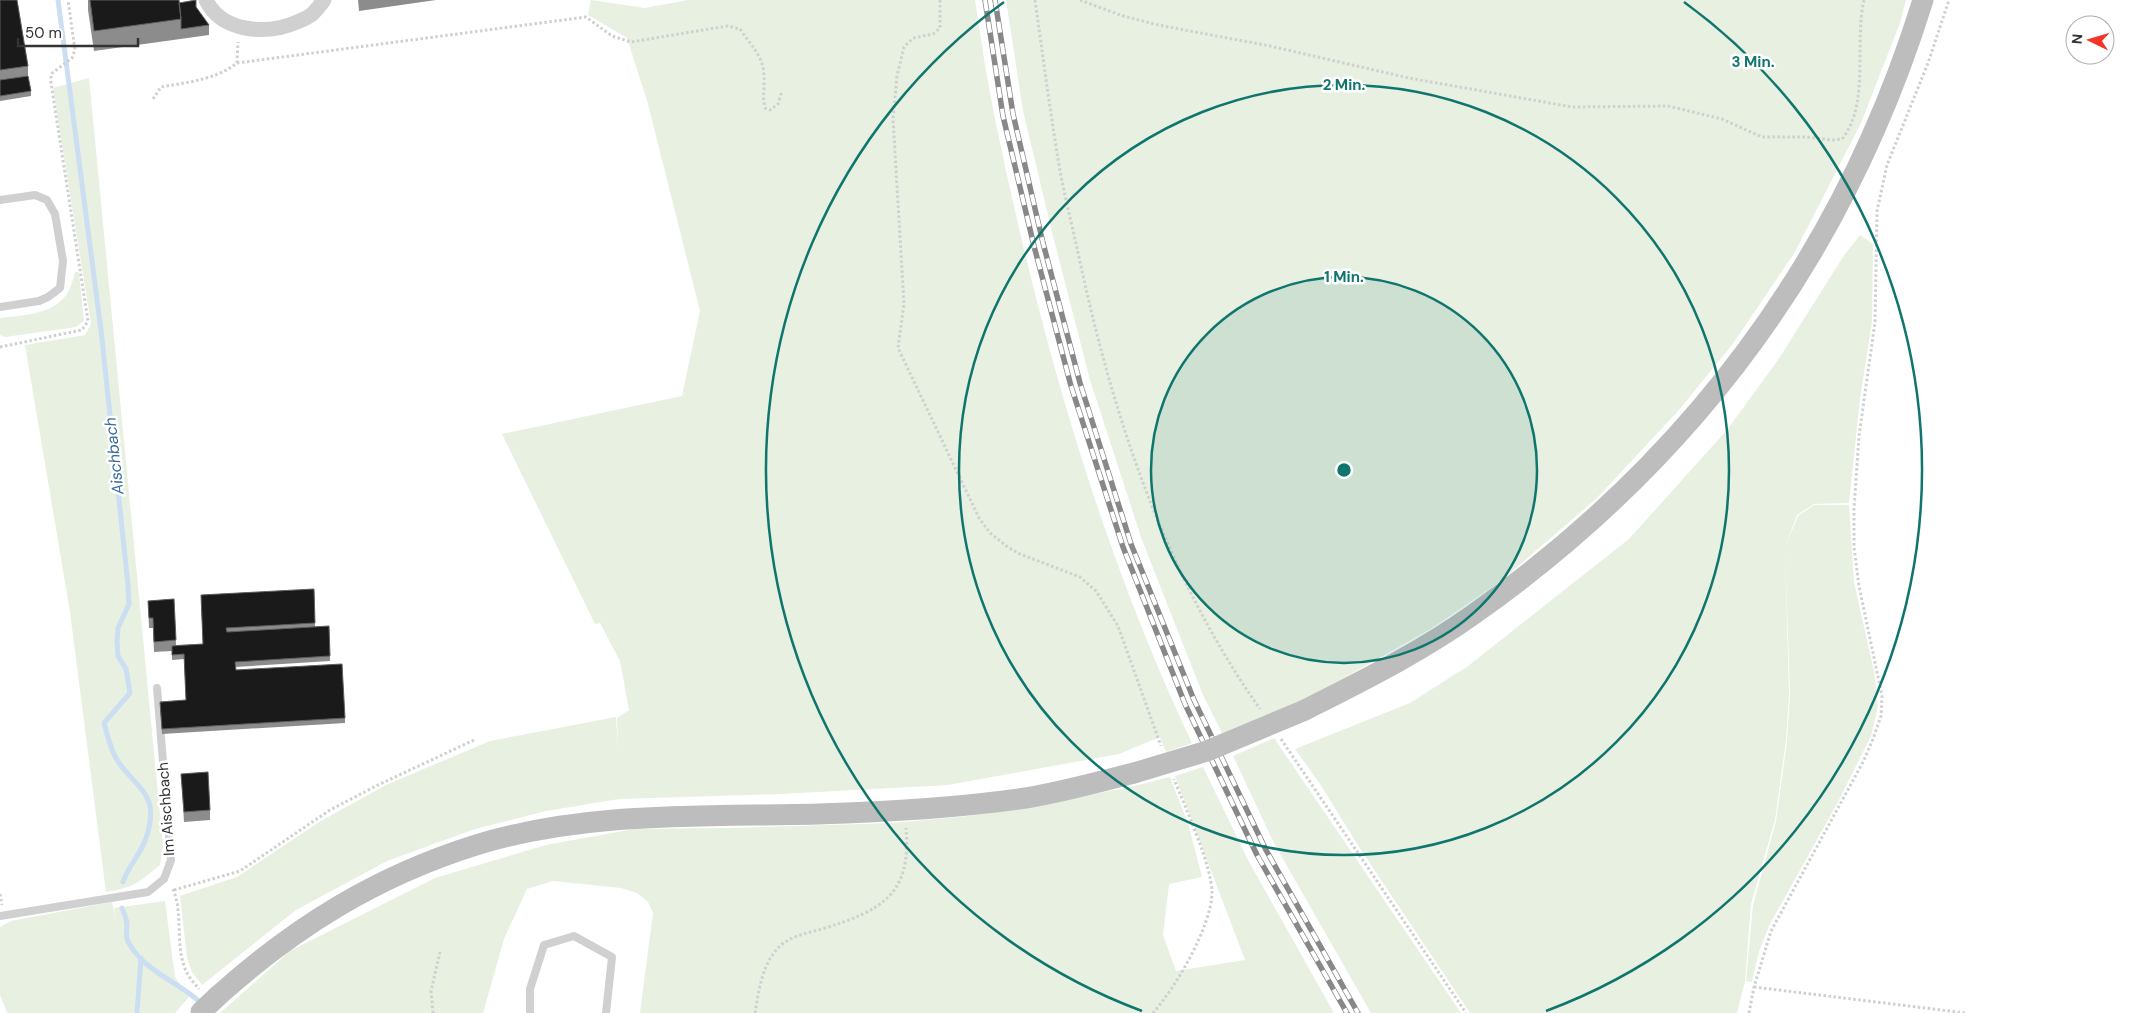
<svg xmlns="http://www.w3.org/2000/svg" width="2130" height="1013" font-family="'DM Sans',sans-serif">
<style>
.green{fill:#e7f0e1}
.lines{fill:none;stroke-linecap:round;stroke-linejoin:round}
.stream{stroke:#ccdef1;stroke-width:5}
.path{stroke:#d0d0d0;stroke-width:3;stroke-dasharray:2.5 2.5;stroke-linecap:butt}
.lane{stroke:#d0d0d0;stroke-width:8}
.street{stroke:#d0d0d0;stroke-width:15}
.secondary{stroke:#bdbdbd;stroke-width:21}
.rail-casing{stroke:#888;stroke-width:5.5}
.rail{stroke:#fff;stroke-width:4;stroke-dasharray:11;stroke-linecap:butt}
.secondary-bridge{stroke:#bdbdbd;stroke-width:21}
.wall{fill:#8c8c8c}
.building{fill:#1a1a1a;stroke:#5f5f5f}
.ring{fill:none;stroke:#0f766e;stroke-width:2.5}
.labels{text-anchor:middle;dominant-baseline:central;stroke-width:5;stroke-linejoin:round;paint-order:stroke}
.street-label{font-size:15px;fill:#333;stroke:#fff}
.water-label{font-size:16px;font-style:italic;fill:#3669a0;stroke:#fff}
.centre{fill:#0f766e;stroke:#fff;stroke-width:2.5}
.ring-label{font-size:15px;text-anchor:middle;font-weight:bold;fill:#0f766e;stroke:#fff;stroke-width:5;stroke-linejoin:round;paint-order:stroke}
</style>
<rect width="100%" height="100%" fill="#fff"/>
<path class="green" d="M591 0 645 8 688 0H975C981 40 987 80 995 119 1039 333 1099 546 1192 743L1166 752 1160 737 1119 754 948 785 781 794 619 799 546 811 475 829 387 861 296 910 202 985 192 972 187 958 180 896 237 877 319 822 386 785 490 741 616 717 618 750 617 718 629 710 620 661 600 623 595 624 502 434 682 396 700 311 648 104 627 38 588 15Z
M1006 0H1906L1900 23 1861 123 1795 252 1732 345 1678 411 1597 498 1501 581 1432 628 1328 687 1262 719 1222 733 1203 695 1142 540 1090 380 1054 240 1023 111Z
M89 78 163 846 160 865C138 883 135 887 106 892L70 612 25 345 85 335 91 324 53 88Z
M1860 235 1873 244 1872 322 1860 399 1849 503 1814 504 1797 515 1785 547 1789 694 1786 740 1775 820 1751 904 1745 981 1737 1013H1470L1359 847 1320 784 1295 749 1410 703 1468 666 1629 539 1727 430 1778 360 1845 254Z
M75 272H79L84 321 76 327 5 337 0 335V318C23 315 57 315 69 290 72 285 73 278 75 272Z
M1814 505H1849L1854 582 1874 671 1878 706 1871 736 1838 802 1770 924 1759 951 1752 982 1746 981 1753 905 1776 821 1787 742 1790 695 1785 547 1798 516Z
M1274 738 1461 1013H1371L1275 845 1233 756Z
M1203 767 1248 860 1334 1013H640L653 913 648 902 637 893 621 888 553 881 527 889 504 939 483 1013H220L290 951 435 878 546 845 634 829 729 828 893 823 969 816 1028 807 1130 787 1170 777 1188 823 1202 877 1169 884 1163 935 1176 971 1245 960 1175 776Z
M165 901 175 977 189 997 175 1013H7L0 995V927L11 921 112 902 116 921 114 908Z"/>
<g class="lines">
<path class="stream" d="M58 0 101 330 128 585 129 604 118 628 117 642 118 656 126 669 130 693 104 723C108 737 111 752 119 763 141 792 160 796 146 838 141 854 128 866 123 882
M122 908C123 911 125 915 126 919 129 929 123 934 130 945 147 973 179 982 202 1004
M137 1013 141 958"/>
<path class="path" d="M940 0V28L933 34 913 38 904 47 897 76 893 119 904 304 898 348 979 518 990 533 1009 548 1020 554 1080 577 1096 591 1118 626 1161 746
M1035 0C1042 49 1048 97 1056 146 1061 183 1071 220 1079 257 1113 417 1165 574 1260 709
M1080 0 1120 15 1158 25 1270 46 1409 78 1572 107 1668 106 1722 119 1762 137H1805L1833 140 1842 139C1870 105 1854 43 1864 0
M237 63 238 42
M153 99 161 87C188 82 215 80 237 63L586 17 612 36 631 42 721 27 728 26 740 29C750 44 764 57 764 76 765 87 762 96 765 108L770 110 778 104 782 91
M0 347 82 330 88 321 51 83V74L72 58 75 50 68 0
M1281 739 1466 1013
M173 889C184 915 174 947 187 973 190 979 195 984 199 989
M174 890 240 871 330 810 378 785 474 740
M0 894 2 905
M1754 987 1966 1013
M433 1013 431 991 440 952
M755 1013C759 990 762 963 780 946 791 936 807 933 822 929 880 911 912 896 906 828
M1153 1013C1176 987 1211 927 1212 893 1212 866 1185 807 1174 779
M1749 1013 1754 987 1771 931 1863 762 1873 739 1881 716 1882 696 1859 586 1854 547V509L1859 436 1875 322 1877 211 1887 165 1928 63 1949 0"/>
<path class="lane" d="M0 200 35 195 47 200 55 214 63 261 60 288 48 297 39 301 0 307
M0 916 148 892 164 879 171 860 157 688
M530 1013V989L544 945 574 936 612 957 606 1013"/>
<path class="street" d="M206 0C222 33 268 35 297 22 302 20 307 18 311 15 316 11 320 5 324 0"/>
<path class="secondary" d="M1305 710C1362 681 1421 652 1474 614 1692 460 1844 255 1923 0
M219 995C296 926 377 876 476 845 586 811 704 817 818 814 887 812 957 808 1026 798 1062 792 1098 782 1134 773"/>
<g class="rail-casing">
<path id="rail" d="M985 0 1003 116 1034 246 1071 386 1123 547 1185 704 1257 855 1347 1013
M995 0 1013 114 1043 243 1080 383 1131 544 1194 700 1266 850 1358 1013"/>
</g>
<use href="#rail" class="rail"/>
<path class="secondary-bridge" d="M1134 773 1207 751 1305 710
M201 1012 219 995"/>
</g>
<path class="wall" d="M0 0 28 66V76L31 91V96L0 101Z
M88 0H179V3L196 7 209 25V35L94 51 88 10Z
M358 0H436L359 11Z
M314 589 315 626 330 656V661L235 667 236 670 345 718V723L162 734 160 707 186 700 184 659 172 660V651L154 652 153 628H149L148 601 174 599 176 645 203 644 201 600Z
M181 774 210 810V820L184 822Z"/>
<path class="building" d="M0 0H17L28 66 0 70Z
M90 0H179L181 19 94 31Z
M196 0V7L209 25 181 29V19L179 3Z
M28 76 31 91 0 96V80Z
M314 589 315 623 226 628 227 632 329 626 330 656 235 662 236 670 342 664 345 718 162 729 160 702 186 700 184 654 172 655V646L203 644 201 595Z
M174 599 176 640 154 642 153 618H149L148 601Z
M208 772 210 810 184 812 181 774Z"/>
<circle cx="1344" cy="470" r="193" fill="#0f766e" fill-opacity=".12"/>
<g class="ring">
<circle cx="1344" cy="470" r="193"/>
<circle cx="1344" cy="470" r="385"/>
<path d="M1142 1011A578 578 0 0 1 1004 2M1684 2A578 578 0 0 1 1546 1011"/>
</g>
<g class="labels">
<g class="street-label">
<text transform="translate(166 809) rotate(-94)">Im Aischbach</text>
</g>
<g class="water-label">
<text transform="translate(114 456) rotate(-96)">Aischbach</text>
</g>
</g>
<circle cx="1344" cy="470" r="8" class="centre"/>
<g class="ring-label">
<text x="1753" y="67">3 Min.</text>
<text x="1344" y="90">2 Min.</text>
<text x="1344" y="282">1 Min.</text>
</g>
<g transform="translate(2090 40) rotate(275)"><circle r="24" fill="#ffffff" stroke="#adadad"/>
<path d="M0-4L9 19L0 12L-9 19Z" fill="#f73428"/>
<text y="-8" font-size="14" font-weight="bold" text-anchor="middle" fill="#333333">N</text>
</g>
<path d="M18 38v8h120v-8" fill="none" stroke="#333333" stroke-width="2.5"/>
<text x="25" y="38" font-size="15" fill="#333333" stroke="#ffffff" stroke-width="4" paint-order="stroke">50 m</text>
</svg>
